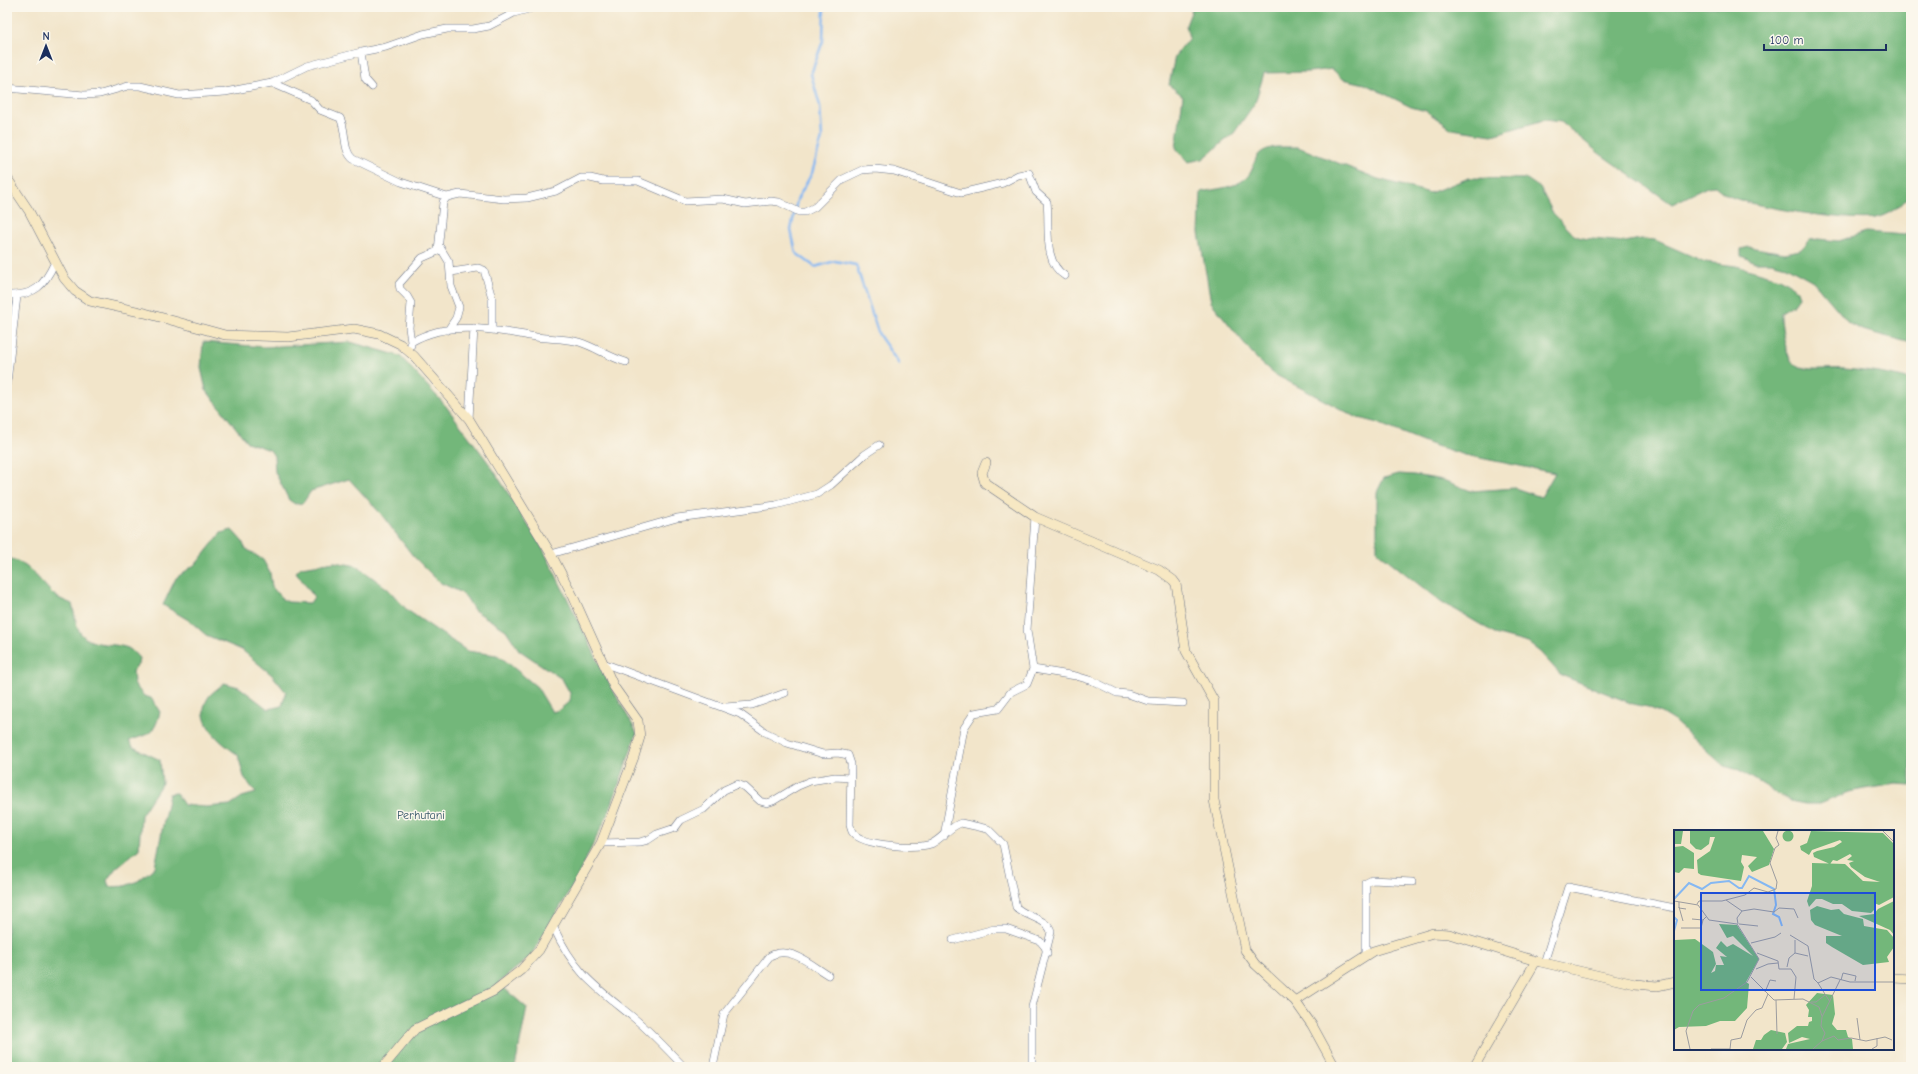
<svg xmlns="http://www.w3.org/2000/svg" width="1918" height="1074" font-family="'Comic Neue',sans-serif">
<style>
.forest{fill:#73b77a;stroke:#47736c}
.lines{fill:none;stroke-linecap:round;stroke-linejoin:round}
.stream{stroke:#85b8f2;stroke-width:2.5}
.street-casing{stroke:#666f84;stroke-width:8}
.secondary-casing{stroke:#666f84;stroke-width:10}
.street{stroke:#fff;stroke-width:7}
.secondary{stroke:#f7e8c3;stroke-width:9}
.labels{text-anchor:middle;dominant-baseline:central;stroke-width:3;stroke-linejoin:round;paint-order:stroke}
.park-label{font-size:12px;fill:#38596a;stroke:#fbf7ec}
.inset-river{fill:none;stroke:#85b8f2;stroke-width:2}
.inset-road{fill:none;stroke:#9c9c9f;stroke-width:1}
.view{fill:#1d4ed8;fill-opacity:0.15;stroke:#1d4ed8;stroke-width:2}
.inset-edge{fill:none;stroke:#1b2f5e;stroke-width:2}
</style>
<rect width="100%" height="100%" fill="#fbf7ec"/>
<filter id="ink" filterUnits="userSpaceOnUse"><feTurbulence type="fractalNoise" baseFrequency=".025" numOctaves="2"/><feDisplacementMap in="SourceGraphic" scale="8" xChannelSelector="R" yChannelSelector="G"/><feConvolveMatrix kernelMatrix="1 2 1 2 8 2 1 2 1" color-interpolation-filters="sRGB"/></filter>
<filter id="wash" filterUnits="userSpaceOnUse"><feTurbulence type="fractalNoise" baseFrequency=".012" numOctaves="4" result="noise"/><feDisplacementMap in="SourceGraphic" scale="16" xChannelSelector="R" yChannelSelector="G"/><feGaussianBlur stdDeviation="0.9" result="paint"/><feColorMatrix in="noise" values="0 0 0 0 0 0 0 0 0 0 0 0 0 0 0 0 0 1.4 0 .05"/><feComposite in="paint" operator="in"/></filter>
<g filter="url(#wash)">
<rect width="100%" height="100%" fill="#f2e5ca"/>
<path class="forest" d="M1193 7H1911V109L1907 114 1911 128V195C1901 205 1890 215 1875 218 1851 222 1749 207 1727 195 1723 193 1719 189 1715 186L1707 187 1672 204 1600 154 1561 122 1544 120 1492 135 1452 129 1426 111 1411 107 1365 84 1343 79 1332 69 1309 72 1264 73 1255 103 1234 133 1203 159 1188 162 1176 148 1183 96 1169 85 1175 56 1189 38 1186 25Z
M1275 147H1298L1378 179 1430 193 1469 178 1527 179 1540 188 1553 213 1574 235 1581 238 1625 242 1640 239 1655 240 1705 262 1736 266 1779 278 1792 286 1797 290 1799 297 1794 304 1781 312C1780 321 1786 359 1794 364 1808 373 1829 367 1845 369 1867 371 1889 374 1911 380V785L1896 784 1864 789 1849 792 1820 804H1805L1790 801 1739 770 1724 766 1674 721 1661 713 1648 707 1633 704 1561 675 1540 652 1528 643 1498 635 1456 610 1442 603 1377 551V492L1384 478 1399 474 1414 475 1443 480 1471 491 1515 488 1541 497 1555 473 1465 455 1430 444 1375 422 1358 418 1274 374 1257 359 1211 302 1199 233 1201 192C1215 189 1234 188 1245 179 1260 166 1247 153 1275 147Z
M1866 232 1905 235 1911 233V343L1862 330 1849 323 1813 281 1786 266 1771 262H1755L1741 256V249L1749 247 1785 253 1800 250 1810 240 1818 239 1839 241Z
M203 342 264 347 350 342 400 356 445 405 491 466 543 549 607 679 637 733 609 812 571 889 530 957 498 983 527 1008 515 1067H7V558C27 561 39 580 53 594 58 599 66 601 72 604 74 611 75 619 77 626 85 649 109 641 128 648 132 650 136 655 139 658L138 665 133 670 134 684 144 696 151 698 160 712C154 735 150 733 129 741L133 747 160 760 162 783 141 815 139 849 116 868 107 880 109 887 125 886 138 881 155 867 169 794 176 793 184 805 206 807 230 805 242 797 256 793 244 777 238 755C220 742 191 720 210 695 214 691 220 687 224 683L239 687 268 709 282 706 286 692 272 675 242 650 206 635 190 621 163 605 176 578 197 563 221 533 232 530 242 541 245 548 263 560 270 573 272 587 282 599 288 602 310 603 314 597 296 572 301 567 335 562 357 566 388 589 407 610 467 651 497 655 503 659 537 687 552 712 559 710 570 701V693L562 679 519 650 506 630 474 610 466 597 460 592 439 582 413 556 381 514 349 479 311 491 303 503 295 504 289 500 275 472 274 456 270 450 247 442 206 390 201 368Z"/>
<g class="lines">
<path class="stream" d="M824 7 823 41 811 74 820 106 822 138 812 173 797 200 791 230 796 253 815 267 835 261 856 265 879 335 899 364"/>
</g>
</g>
<g filter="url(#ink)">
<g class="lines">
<g class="street-casing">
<path id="street" d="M361 52 365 79 372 87
M272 83 311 100 320 110 340 118C347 131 342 150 353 159L401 182 447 197
M7 88 84 95 100 94 128 86H140L179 95 225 92 272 83 307 66 361 52 386 47 423 34 447 29H473L489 26 514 13 536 7
M440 247 449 262 451 286 459 307 456 318 448 330
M451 272 478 268 484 270 492 298V329
M7 295C35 296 44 286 55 262
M411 342 409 328 411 303 407 296 400 289 399 284 422 258 438 251 443 202 447 197 460 194 504 199 527 198 556 191 581 178H590L603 181H638L685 201 723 199 745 204 771 201 779 202 799 212H805L815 207 843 179 862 170 875 169 894 171 961 193 1003 183 1018 175 1029 173 1036 192 1047 202C1050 225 1042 262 1065 276
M411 345V342C450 319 495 330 536 337 550 339 565 338 579 342 595 347 609 357 626 362
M7 382 17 296
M469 419 474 328
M551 554 677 518 776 505 817 494 831 485 864 455 879 445
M603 663 740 714 765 732 787 743 823 754 838 753 848 755 851 764 850 825C851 828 851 831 853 833 864 846 915 849 931 844 942 839 950 826 961 823L988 829 1003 844 1016 907C1025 917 1047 918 1051 932L1032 1007V1067
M1033 669 1076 676 1093 681 1117 693 1128 694 1148 701 1183 703
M725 707 752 705 785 693
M944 836 964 728 974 713 998 709 1011 692 1027 684 1033 669 1027 630 1035 517
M601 843 640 842 648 840 657 834 675 828 681 820 704 809 724 790 737 784 745 787 760 801 767 803 773 801 798 786 810 781 835 777 850 778
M554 928C575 974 596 987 634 1018 652 1033 668 1050 684 1067
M953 940 994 929H1006L1040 941 1045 947 1047 953
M1366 955V883L1372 880 1412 882
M1544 963 1568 887 1675 908
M713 1067 724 1014 770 956C790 945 811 965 828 975"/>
</g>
<g class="secondary-casing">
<path id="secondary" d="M7 178 29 211 64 278 75 291 90 301 145 313 225 335 288 337 354 329 379 334 400 344 414 356 469 419 551 554 573 596 614 687 638 721 640 737 634 757 601 843 539 950 521 970 494 991 415 1029 383 1067
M986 463 982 473 985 483 1035 517 1159 570 1173 580 1176 584 1186 651 1214 701V800L1245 950 1255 964 1295 1001 1373 951 1433 933 1449 934 1536 961 1635 984 1657 986 1675 982
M1893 978 1911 979
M1295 1001 1312 1025 1335 1067
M1474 1067 1536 961"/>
</g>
<use href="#street" class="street"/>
<use href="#secondary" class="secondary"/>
</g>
</g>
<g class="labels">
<g class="park-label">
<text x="421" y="815">Perhutani</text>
</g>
</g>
<g transform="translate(1674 830)">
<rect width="220" height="220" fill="#f2e5ca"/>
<path d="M108.5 6a5.5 5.5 0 1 1 11 0a5.5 5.5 0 1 1-11 0ZM0 1H9L7 14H0ZM16 1H89L100 19 95 35 78 42 74 36 83 27 68 25 67 32 70 37 67 51 27 45 24 43 23 30 36 21 41 7H36L35 14 27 20 22 19 16 13ZM137 1 209 3 220 14V67L205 75 200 73 201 79 197 83 178 81 168 74H159L148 69H142L135 77 133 71 138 56V33L171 34 189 51 206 52 191 47 177 37 175 33 180 31 173 30 178 26 176 24 163 31 159 30 156 34 140 27 139 23 143 21 160 17 168 12 166 10 138 20 135 25 127 20 126 16 133 13ZM9 16 20 23V39L10 38 5 43 0 42V17ZM220 71V105L216 100 185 86 200 84 204 79ZM143 76 157 80 165 79 170 84 189 89 190 96 213 100 220 108V117L213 127 215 132 189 135 158 117 152 113V106H168L141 95 137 90 136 80ZM45 94 63 95 85 129 72 152 75 154 73 178 61 191H46L32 196 5 197 0 200 1 110 21 109 39 122 42 134 37 143 41 141 42 135H50L46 126 53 127 42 118 47 111 53 117 59 114 79 126 59 106 53 108ZM143 163 159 165 161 184 158 194 163 200H172L174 207 178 209 179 219H112L114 214 136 209 128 207 115 213 114 203 123 196H134L135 192 138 191V187H134L135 180 132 175ZM97 200 111 203 113 212 108 219H79L82 210H87L90 205Z" fill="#73b77a"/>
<path class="inset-river" d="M0 69 15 53 28 59 37 53 55 51 65 58H68L75 46 100 59 102 75 99 84 105 87 108 96M0 87 3 90 0 101"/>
<path class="inset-road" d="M209 1 220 12M52 70 68 81M0 71 24 75 35 90 63 94 85 129 73 152 50 168 25 175 19 181 12 201 16 219M5 72V78L12 79M23 74 25 71H48L71 65 80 58 94 62 102 59 103 52 96 33 101 18 105 15 102 8 104 1M5 77 9 91M18 89 29 90 32 87M64 94 63 88 68 81 80 79 100 82 105 78 120 79 124 88M65 94 84 96M7 98H27L29 90M116 105 134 116 140 149 144 153 157 147 176 152H220M77 113 101 107 107 103M83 123 104 131 105 139H117L122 147 120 169M121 123 134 126M113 137 115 128 121 123V110M82 139 94 134 104 133M77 147 100 170 129 169 145 177 148 186M167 150 169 143 182 146 181 151M144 153 156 172M91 162 96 150 102 151M102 170 103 204M137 172H142L151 165M183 188 186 210M148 211 160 206 164 210 177 208 192 211 211 207 218 210M37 219H56L57 210 67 208 73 190 82 180 88 178 94 164M139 219 148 211 151 203 147 196 148 187 166 150M198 219 203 216V208"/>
<path class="view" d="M27 63H201V160H27Z"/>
<rect width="220" height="220" class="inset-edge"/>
</g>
<rect width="1918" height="1074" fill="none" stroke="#fbf7ec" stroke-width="24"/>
<g transform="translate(46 46)" stroke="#fbf7ec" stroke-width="3" paint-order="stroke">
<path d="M0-3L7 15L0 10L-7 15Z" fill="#1b2f5e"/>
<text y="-6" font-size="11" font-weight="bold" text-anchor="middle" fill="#1b2f5e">N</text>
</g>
<path d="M1764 44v6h122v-6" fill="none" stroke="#1b2f5e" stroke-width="2"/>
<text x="1770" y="44" font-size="12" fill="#1b2f5e" stroke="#fbf7ec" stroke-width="3" paint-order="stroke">100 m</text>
</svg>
